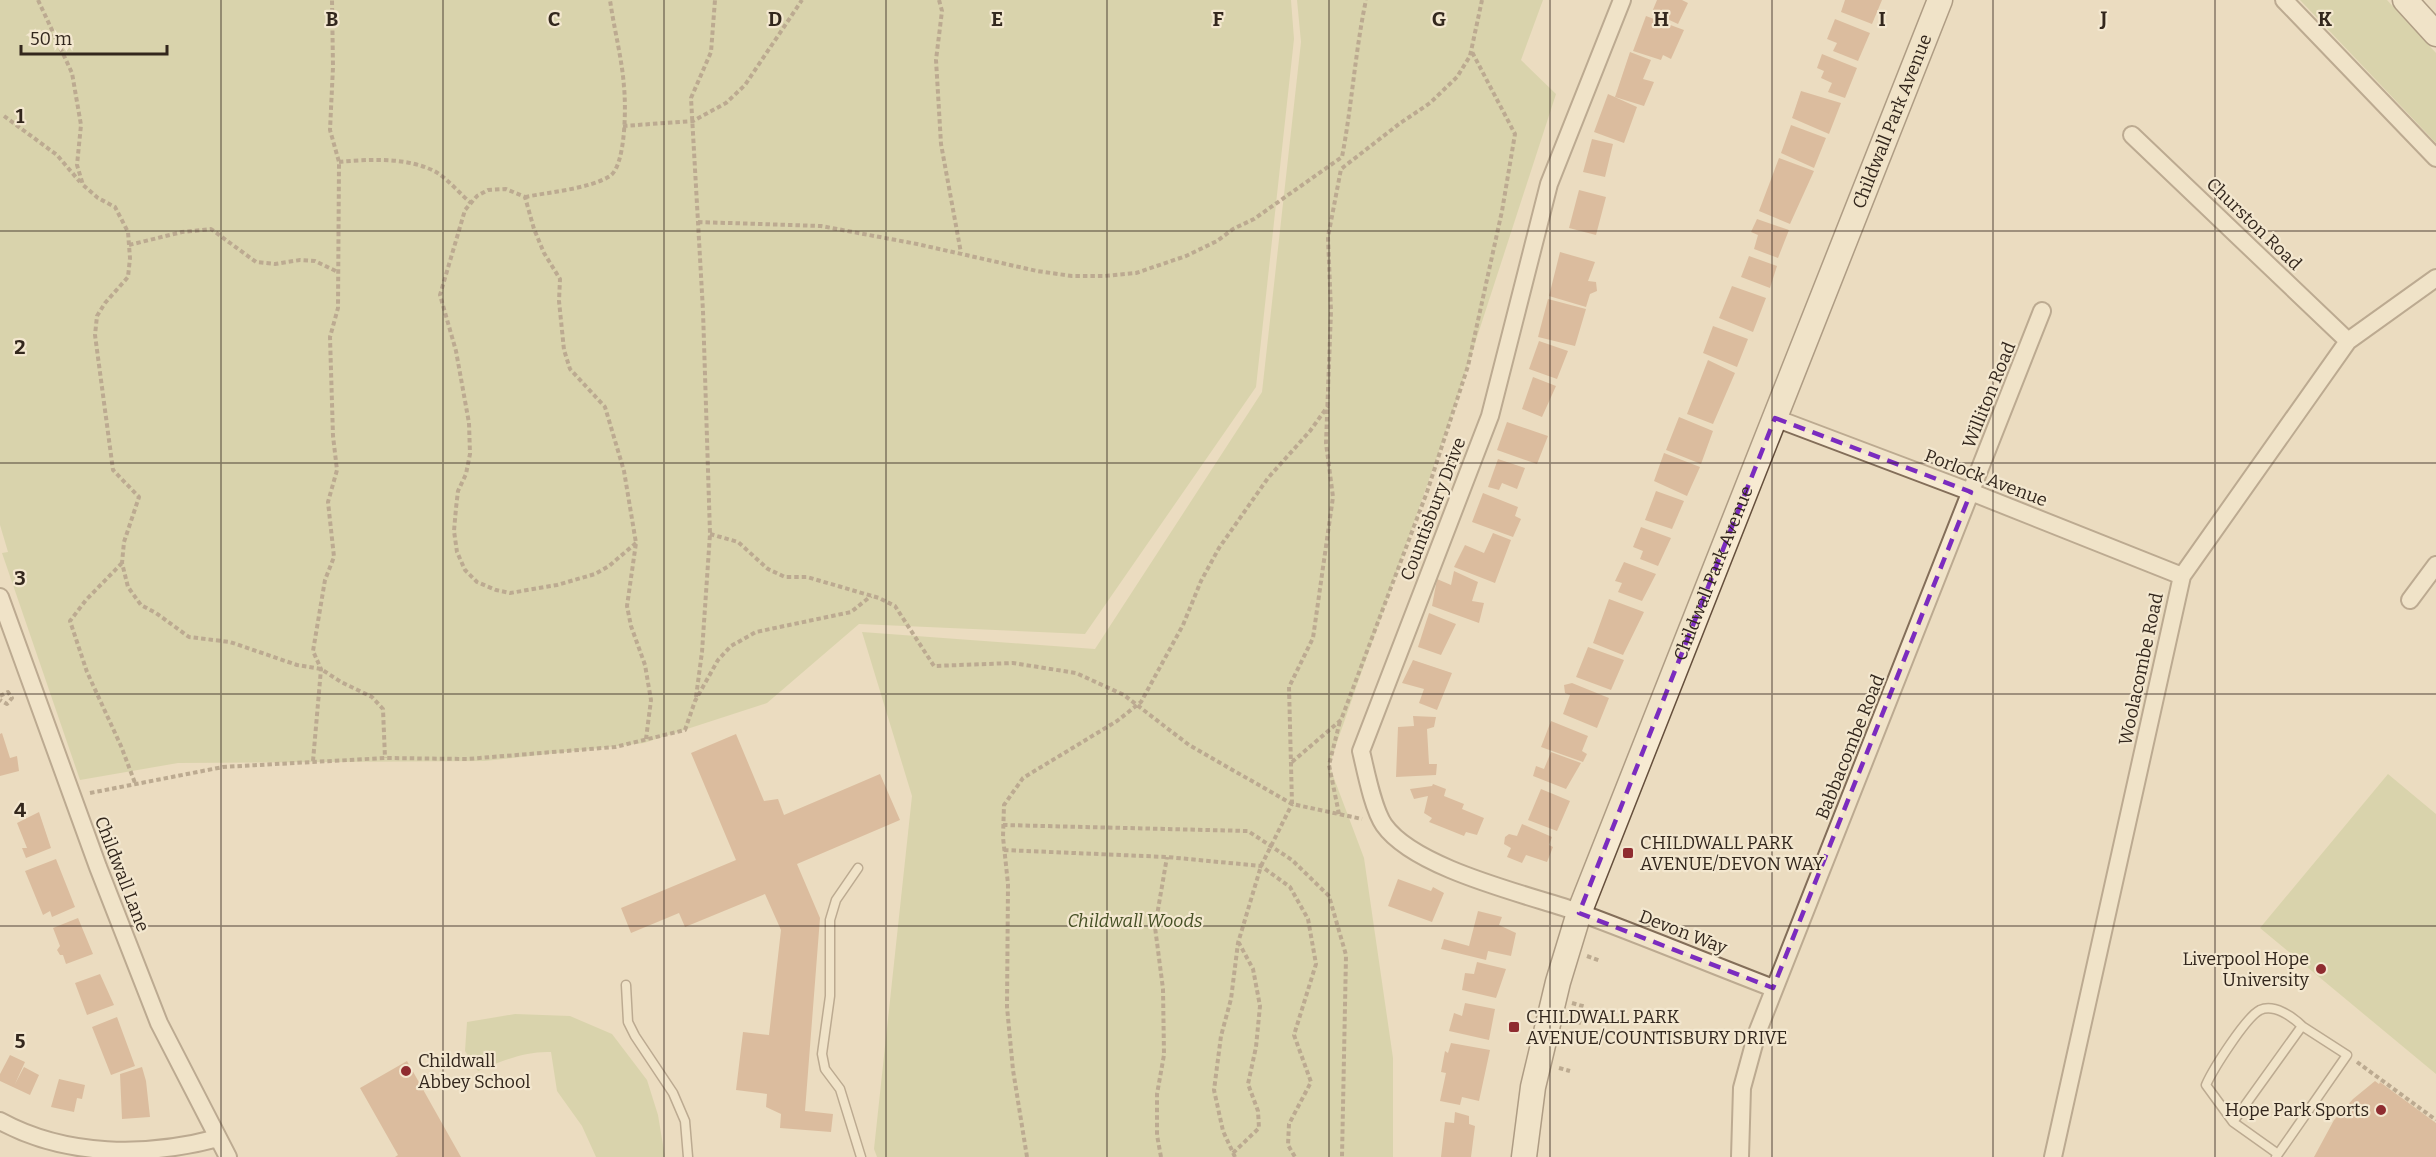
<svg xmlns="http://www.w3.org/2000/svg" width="2436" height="1157" font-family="Bitter,serif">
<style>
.green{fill:#c4c895}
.building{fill:#c79677}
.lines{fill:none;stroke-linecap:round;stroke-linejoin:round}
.lane-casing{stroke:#836e59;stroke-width:11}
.street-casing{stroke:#836e59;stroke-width:20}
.secondary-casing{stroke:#654f3c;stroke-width:27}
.path{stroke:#836e59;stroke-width:4;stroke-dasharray:4.5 3;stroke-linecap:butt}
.lane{stroke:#f7ead2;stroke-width:8}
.street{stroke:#f7ead2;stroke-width:16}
.secondary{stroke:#f7ead2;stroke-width:24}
.path-bridge{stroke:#836e59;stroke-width:4;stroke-dasharray:4.5 3;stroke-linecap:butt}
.marked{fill:none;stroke:#7b2cbf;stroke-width:4.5;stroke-dasharray:12 8;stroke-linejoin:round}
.grid{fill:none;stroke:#33271d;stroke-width:1.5;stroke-opacity:0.55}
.poi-dot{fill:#8f2c30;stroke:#f3e7cf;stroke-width:2}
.labels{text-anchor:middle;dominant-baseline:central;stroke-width:4.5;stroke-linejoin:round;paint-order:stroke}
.street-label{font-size:18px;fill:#33271d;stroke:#f3e7cf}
.poi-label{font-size:18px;fill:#33271d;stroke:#f3e7cf;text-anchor:start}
.park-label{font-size:18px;font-style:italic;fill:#454f24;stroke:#f3e7cf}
.grid-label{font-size:20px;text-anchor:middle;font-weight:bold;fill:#33271d;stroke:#f3e7cf;stroke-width:4.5;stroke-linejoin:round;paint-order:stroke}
</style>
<rect width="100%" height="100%" fill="#ebdcc0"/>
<path class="green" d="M0 0H1291L1294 39 1256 387 1085 634 859 624 767 703 644 743 485 761 178 763 80 780 2 553 8 552 0 525Z
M1297 0H1543L1521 60 1556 94 1453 411 1329 765 1364 858 1393 1058V1157H877L874 1149 912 796 862 632 1095 649 1262 392 1301 42Z
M2300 0H2387L2436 53V143Z
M2388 774 2436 814V1074L2260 928Z
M515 1014 570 1016 612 1034 647 1080 658 1115 665 1157H596L582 1126 557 1091 551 1052C525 1051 502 1061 478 1071L465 1051 467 1022Z"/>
<path class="building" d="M1657 0H1682L1688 3 1678 24 1652 12Z
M1845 0H1882L1872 24 1841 12Z
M1646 16 1684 30 1671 59 1663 55 1661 60 1633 51Z
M1835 19 1870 33 1858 61 1833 51 1837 43 1827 39Z
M1630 52 1651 60 1643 79 1654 82 1644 106 1615 97Z
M1822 54 1857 68 1845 98 1828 92 1832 83 1821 78 1824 71 1817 68Z
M1801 91 1841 103 1829 134 1792 118Z
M1608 94 1637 107 1624 143 1594 132Z
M1791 125 1826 138 1814 168 1781 153Z
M1592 139 1613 144 1605 177 1583 172Z
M1779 158 1814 171 1790 224 1759 211Z
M1579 190 1606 197 1596 235 1569 228Z
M1757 219 1789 230 1778 258 1754 249 1758 235 1751 232Z
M1560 252 1595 262 1588 281 1596 282 1597 291 1590 294 1586 307 1549 296Z
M1749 256 1777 266 1770 288 1741 277Z
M1732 286 1766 298 1753 332 1719 318Z
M1548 299 1586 309 1575 346 1538 337Z
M1713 326 1748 339 1737 367 1703 353Z
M1539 341 1568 351 1557 379 1529 369Z
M1708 360 1735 373 1713 424 1687 414Z
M1533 377 1556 386 1542 417 1522 409Z
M1679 417 1713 431 1701 464 1666 450Z
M1507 422 1548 436 1537 464 1497 450Z
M1664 453 1700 467 1687 496 1654 481Z
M1498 459 1525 468 1517 489 1502 483 1499 490 1488 487Z
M1656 491 1684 501 1672 529 1645 520Z
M1483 493 1518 507 1515 516 1521 519 1513 537 1472 522Z
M1641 527 1671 538 1658 566 1640 559 1643 551 1633 547Z
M1493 533 1511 540 1495 583 1454 567 1465 545 1484 553Z
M1624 562 1656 574 1642 601 1618 592 1622 583 1615 581Z
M1454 571 1478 582 1472 601 1484 603 1479 623 1432 606 1437 579 1451 585Z
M1609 599 1644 612 1623 655 1593 643Z
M1429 613 1456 624 1441 655 1418 647Z
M1588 647 1624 660 1611 690 1576 677Z
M1413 660 1452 673 1437 710 1419 703 1424 689 1402 683Z
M1572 683 1609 698 1597 728 1563 714 1570 695 1565 693 1564 685Z
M1413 716 1436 717 1434 727 1427 729 1429 764H1437L1436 775 1396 777 1398 727 1414 726Z
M1551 721 1588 736 1582 751 1587 754 1583 762 1541 747Z
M2 733 10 758 17 756 19 771 0 776V734Z
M736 734 764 801 778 799 784 815 880 774 900 820 797 864 820 918 805 1111 833 1114 831 1132 780 1128 781 1114 766 1107 767 1094 736 1090 743 1032 769 1035 781 930 765 894 685 927 679 913 631 933 621 908 736 860 691 753Z
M1551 752 1581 763 1566 789 1533 776 1536 766 1544 769Z
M1433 784 1446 789 1444 796 1464 804 1462 809 1484 818 1477 835 1466 832 1464 836 1429 822 1432 818 1424 813 1428 796 1414 799 1410 789 1432 786Z
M1541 789 1570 801 1557 831 1528 820Z
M39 812 51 848 26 858 22 848H27L17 823Z
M1522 824 1552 837 1549 845 1553 847 1547 862 1526 855 1522 863 1507 857 1511 848 1504 844 1505 837 1509 834 1517 836Z
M56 859 75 907 52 917 50 911 43 915 25 871Z
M1398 879 1431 891 1433 887 1444 893 1432 922 1388 906Z
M1478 911 1502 917 1499 925 1516 933 1511 956 1488 951 1486 960 1441 949 1444 939 1469 946Z
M78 918 93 954 66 964 63 955H60L57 950 60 946 53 928Z
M1477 962 1506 969 1496 998 1462 990 1465 973 1474 974Z
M100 974 114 1005 87 1015 75 983Z
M1465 1003 1495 1009 1489 1040 1449 1031 1454 1013 1462 1016Z
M117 1017 135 1066 111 1075 92 1027Z
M1451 1043 1490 1050 1479 1101 1462 1097 1460 1105 1440 1101 1446 1073 1441 1072 1445 1051 1448 1053Z
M10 1055 25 1062 15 1084 24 1067 39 1075 30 1095 0 1081V1074Z
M407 1061 461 1157H395L398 1155 360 1088Z
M142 1067 146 1081 150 1117 122 1119 120 1074Z
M59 1079 85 1085 82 1099 77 1098 74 1112 51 1107Z
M2375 1081 2379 1084 2380 1082 2436 1123V1157H2314L2334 1120 2353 1099Z
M1455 1112 1469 1116V1124L1475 1126 1471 1157H1441L1445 1122 1454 1123Z"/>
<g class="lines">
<g class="lane-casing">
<path id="lane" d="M858 868 836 900 830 920V996L822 1054 825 1069 840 1089 861 1157
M626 985 628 1022 635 1036 673 1093 685 1121 688 1157
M2233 1122 2206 1085C2213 1069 2246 1017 2260 1010 2274 1004 2292 1016 2302 1026
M2276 1157 2347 1055 2302 1026 2233 1122 2278 1154"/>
</g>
<g class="street-casing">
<path id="street" d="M1622 0 1549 184 1490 416 1361 751C1366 772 1373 809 1384 825 1415 869 1526 894 1578 912 1643 936 1708 963 1773 988
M2284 0 2436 158
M2132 135 2348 341
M1775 418 1971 492 2182 576
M0 597 98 867 159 1023 228 1157
M2410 600 2436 565
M0 1121C66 1157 147 1157 218 1138
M1740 1157 1742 1088 1757 1033 2042 311
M2053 1157 2182 576 2348 341 2436 278"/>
</g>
<g class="secondary-casing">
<g id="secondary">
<path d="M2405 0 2436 34"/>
<path id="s1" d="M1524 1157 1533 1087 1558 982 1579 913 1940 0"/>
</g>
</g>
<path class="path" d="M38 0 72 73 81 125 77 165 83 185 98 198 115 207 128 232 130 258 128 277 105 303 97 316 95 335 113 470 139 497 124 542 122 563 128 587 141 605 156 613 189 637 230 642 297 665 321 669 341 682 372 697 383 709 385 758
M939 0 942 11 936 60 941 144 961 253
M4 116 57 155 80 182
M623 126 693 121 726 103 745 85 802 0
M339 162C370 159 408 157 436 172 448 179 460 194 471 203
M525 197C549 192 589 189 610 176 626 165 626 105 624 87 622 58 614 29 610 0
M698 222 821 226 917 244 1037 271 1072 276H1104L1136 273 1186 256 1217 241 1233 229 1254 219 1342 157C1352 105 1355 52 1366 0
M129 245 182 232 211 229 256 262 275 264 300 260 315 261 338 272
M710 534 738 542 768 569 785 577H807L879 598 895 606 934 666 1013 663 1076 673 1124 695 1189 745 1292 804 1362 819
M636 543 609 566 595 574 557 585 510 593 496 590 477 582 465 570 457 552 454 531 456 508 458 491 466 474 470 454 469 423 456 351 440 295 465 210 477 196 488 190 506 189 525 197 534 229 544 253 560 279 559 301 564 350 570 369 605 407 624 471 636 543 627 606 631 626 645 665 651 700 646 739
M122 563 86 600 70 621 87 672 121 746 135 783
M0 696 8 692 12 698 7 704 0 700
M696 697 702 652 710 534 703 311 691 98 711 52 715 0
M313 761 321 669 313 651 325 580 334 557 328 502 337 470 333 436 330 337 338 308 339 162 330 130 333 67 332 0
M1292 762 1341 720 1427 492 1468 366 1502 211 1515 134 1471 50
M90 793 223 767 385 758 467 759 615 747 685 730 695 701 718 660 731 646 756 632 851 612 871 596
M1292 804 1289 687 1313 638 1333 497 1326 443 1331 311 1328 237 1341 169 1399 124 1430 103 1457 77 1470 56 1482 0
M1339 814 1329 765 1340 721
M1003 825 1248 831 1292 860 1329 896 1346 955 1342 1157
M1004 850 1167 857 1261 866 1290 887 1308 919 1316 964 1294 1035 1311 1082 1289 1124 1288 1145 1295 1157
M1587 956 1601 961
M1572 1003 1586 1007
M1570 1019 1581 1023
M2357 1062 2436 1120
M1559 1068 1570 1071
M1233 1153 1259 1128 1258 1111 1248 1084 1256 1047 1260 1006 1253 969 1239 943
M1027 1157 1013 1070 1007 1007 1008 884 1003 837 1004 805 1023 778 1117 721 1141 702 1183 625 1201 581 1219 548 1268 478 1310 431 1328 406
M1161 1157 1157 1135V1094L1164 1055 1163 989 1155 927 1167 857
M1235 1157 1223 1131 1214 1090 1221 1036 1231 999 1238 943 1261 866"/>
<use href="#lane" class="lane"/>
<use href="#street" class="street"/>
<use href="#secondary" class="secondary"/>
<path class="path-bridge" d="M1261 866 1292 804"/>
</g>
<path d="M0 0H2436V1157H0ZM1775 418 1971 492 1773 988 1579 913Z" fill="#ebdcc0" fill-opacity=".55" fill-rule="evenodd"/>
<path class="marked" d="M1775 418 1971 492 1773 988 1579 913Z"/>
<path class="grid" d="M221 0V1157M443 0V1157M664 0V1157M886 0V1157M1107 0V1157M1329 0V1157M1550 0V1157M1772 0V1157M1993 0V1157M2215 0V1157M0 231H2436M0 463H2436M0 694H2436M0 926H2436"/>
<g class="poi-dot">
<rect x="1622" y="847" width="12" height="12" rx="3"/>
<circle cx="2321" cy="969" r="6"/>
<rect x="1508" y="1021" width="12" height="12" rx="3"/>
<circle cx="406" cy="1071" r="6"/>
<circle cx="2381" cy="1110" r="6"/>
</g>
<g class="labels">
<g class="street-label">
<text stroke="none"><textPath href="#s1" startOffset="1102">Childwall Park Avenue</textPath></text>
<text transform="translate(2254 224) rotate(44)">Churston Road</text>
<text transform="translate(1989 395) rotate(-68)">Williton Road</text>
<text transform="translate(1986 478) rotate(21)">Porlock Avenue</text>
<text transform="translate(1433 509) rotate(-69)">Countisbury Drive</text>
<text stroke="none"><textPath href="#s1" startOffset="616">Childwall Park Avenue</textPath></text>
<text transform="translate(2141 669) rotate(-78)">Woolacombe Road</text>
<text transform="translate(1850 747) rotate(-68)">Babbacombe Road</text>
<text transform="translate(122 874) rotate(69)">Childwall Lane</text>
<text transform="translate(1683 932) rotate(21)">Devon Way</text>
</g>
<g class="poi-label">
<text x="1640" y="843">CHILDWALL PARK<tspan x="1640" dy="21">AVENUE/DEVON WAY</tspan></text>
<text x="2309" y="959" text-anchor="end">Liverpool Hope<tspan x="2309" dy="21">University</tspan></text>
<text x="1526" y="1017">CHILDWALL PARK<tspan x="1526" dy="21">AVENUE/COUNTISBURY DRIVE</tspan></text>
<text x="418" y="1061">Childwall<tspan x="418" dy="21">Abbey School</tspan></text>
<text x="2369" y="1110" text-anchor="end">Hope Park Sports</text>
</g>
<g class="park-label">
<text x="1135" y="921">Childwall Woods</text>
</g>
</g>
<g class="grid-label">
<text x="332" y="26">B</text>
<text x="554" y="26">C</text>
<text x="775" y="26">D</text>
<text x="997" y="26">E</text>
<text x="1218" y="26">F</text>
<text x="1439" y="26">G</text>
<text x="1661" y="26">H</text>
<text x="1882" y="26">I</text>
<text x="2104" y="26">J</text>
<text x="2325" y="26">K</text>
<text x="20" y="123">1</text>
<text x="20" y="354">2</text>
<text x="20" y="585">3</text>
<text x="20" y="817">4</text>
<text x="20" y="1048">5</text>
</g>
<path d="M21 45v9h146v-9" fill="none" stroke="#33271d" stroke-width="3"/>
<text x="30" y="45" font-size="18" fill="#33271d" stroke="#f3e7cf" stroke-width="4.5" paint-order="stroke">50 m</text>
</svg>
